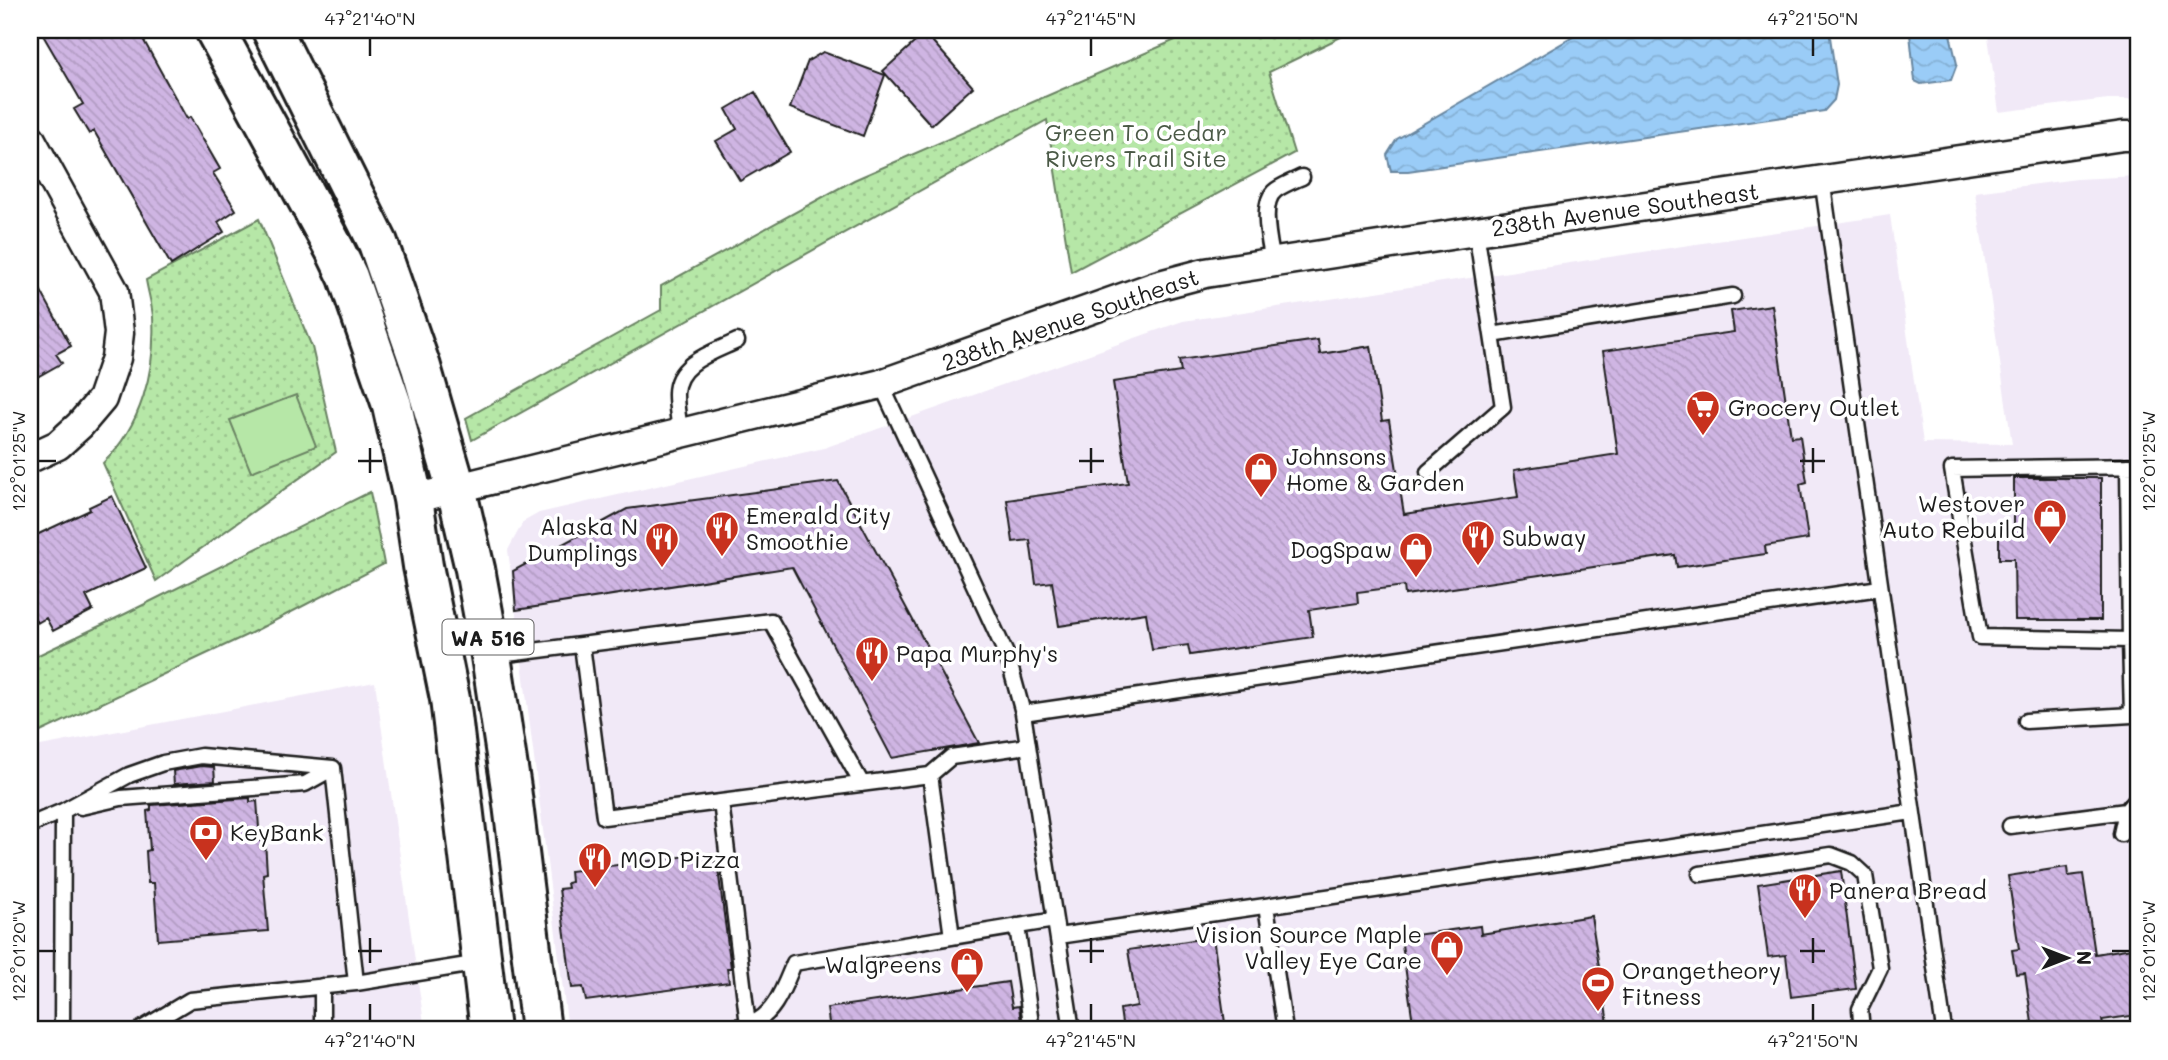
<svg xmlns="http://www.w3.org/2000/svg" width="2168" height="1060" font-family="Mali,sans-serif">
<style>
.built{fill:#f1e9f7}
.park{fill:url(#park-dots);stroke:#698262;stroke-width:2}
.pitch{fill:#b6e7a7;stroke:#698262;stroke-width:2}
.water{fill:url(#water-waves);stroke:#68869f;stroke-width:2}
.building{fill:url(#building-back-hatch);stroke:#1c1c1c;stroke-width:2}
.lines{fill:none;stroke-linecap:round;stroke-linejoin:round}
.lane-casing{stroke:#1c1c1c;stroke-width:19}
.street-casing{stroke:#1c1c1c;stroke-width:33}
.primary-casing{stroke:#1c1c1c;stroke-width:44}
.lane{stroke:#fff;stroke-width:14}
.street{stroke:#fff;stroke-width:28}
.primary{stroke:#fff;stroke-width:38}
.ticks{fill:none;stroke:#1c1c1c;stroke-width:2.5}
.labels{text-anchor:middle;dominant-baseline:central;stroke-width:7;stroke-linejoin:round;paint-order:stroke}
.shield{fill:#fff;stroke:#606060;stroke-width:2}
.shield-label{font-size:21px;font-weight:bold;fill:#1c1c1c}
.park-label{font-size:23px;fill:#4a5946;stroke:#fff}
.street-label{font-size:23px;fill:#1c1c1c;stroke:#fff}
.poi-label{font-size:23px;fill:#1c1c1c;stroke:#fff;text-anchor:start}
.neatline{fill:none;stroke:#1c1c1c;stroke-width:2.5}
.ticks-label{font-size:18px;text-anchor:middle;fill:#1c1c1c}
</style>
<defs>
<pattern id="park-dots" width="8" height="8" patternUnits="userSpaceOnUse" patternTransform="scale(1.75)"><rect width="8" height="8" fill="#b6e7a7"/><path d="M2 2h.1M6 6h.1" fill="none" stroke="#9cc68f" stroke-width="1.8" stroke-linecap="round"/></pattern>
<pattern id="water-waves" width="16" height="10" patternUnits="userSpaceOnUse" patternTransform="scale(1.75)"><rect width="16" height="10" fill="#9accf7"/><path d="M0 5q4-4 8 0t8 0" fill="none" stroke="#84afd3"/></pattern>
<pattern id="building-back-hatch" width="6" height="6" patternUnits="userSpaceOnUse" patternTransform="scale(1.75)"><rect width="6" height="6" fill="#cfb5e3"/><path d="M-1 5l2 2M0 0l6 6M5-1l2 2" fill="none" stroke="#b19bc2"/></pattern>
</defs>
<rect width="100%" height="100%" fill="#fff"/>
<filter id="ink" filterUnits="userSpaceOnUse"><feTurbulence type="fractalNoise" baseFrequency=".0143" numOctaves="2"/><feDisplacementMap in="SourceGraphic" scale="14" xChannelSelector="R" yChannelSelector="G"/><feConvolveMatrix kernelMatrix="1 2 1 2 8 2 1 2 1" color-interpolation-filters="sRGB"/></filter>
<g filter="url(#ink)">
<path class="built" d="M1987 30H2138V99H2108L1999 112Z
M2138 176V1030H568L508 550 523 522 539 513 824 448 1183 321 1890 215 1923 443 2012 444 1975 192 2077 179Z
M375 682 425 1030H30V748Z"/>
<path class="park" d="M1198 30H1355L1269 72 1294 153 1071 272 1047 120 472 440 466 418 661 310V286L854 180Z
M259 219 312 347 336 452 156 581 103 463C141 427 156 370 153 317 152 305 148 292 146 280Z
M370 492 384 564 251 633 30 737V659L125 614Z"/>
<path class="pitch" d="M296 395 316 446 251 472 230 420Z"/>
<path class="water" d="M1585 30H1829L1837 85 1834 100 1824 111 1408 171H1391L1387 155 1397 139Z
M1914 30H1949L1957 64 1951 80 1921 84 1915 81 1910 34Z"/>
<path class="building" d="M40 30H138L187 119 190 117 220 169 213 173 236 210 218 222 224 232 171 265 94 131 89 134 74 109 83 104Z
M925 33 973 87 931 125 883 71Z
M823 52 885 75 863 136 790 108 808 61Z
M755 92 790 152 740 181 716 141 737 129 726 109Z
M30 271 71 346 56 354 62 363 30 381Z
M1772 305 1791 437 1800 436 1807 482 1800 484 1808 539 1765 546 1766 554 1677 567 1675 555 1405 595 1404 586 1357 592 1358 603 1309 610 1313 637 1190 655 1188 645 1152 650 1146 613 1059 626 1052 582 1036 584 1030 540 1013 542 1007 500 1128 483 1113 382 1181 372 1179 360 1318 340 1320 354 1371 346 1382 421 1389 420 1404 514 1518 497 1514 470 1618 454 1603 351 1734 332 1731 311Z
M2014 478H2101V620H2015L2014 559H1999V533H2014Z
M838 481 979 743 892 758 792 567 516 610 513 571 627 509Z
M112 496 146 568 86 596 93 610 53 631 46 618 37 623 30 609V538L90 510 89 507Z
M201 766 214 767 215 781 174 784 173 771Z
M250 798V802L257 801 260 841 265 840 267 873 263 874 268 931 158 940 154 883H148L146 851 150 850 147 811 151 810V805Z
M711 853 712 862 717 861 731 968H727L729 982 586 1001 583 987 572 988 559 889 568 888 567 883 571 882 570 871Z
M2067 867 2068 876 2083 874 2095 954 2138 947V1015L2102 1020 2104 1030H2033L2025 973 2016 974 2012 950 2019 949 2008 876Z
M1841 871 1856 989 1791 997 1786 955 1768 957 1758 884Z
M1591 916 1609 1030H1414L1401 937 1480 926 1481 934Z
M1213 937 1226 1030H1123L1120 1009 1137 1006 1128 950Z
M1008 982 1012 1007 1019 1006 1022 1030H830L827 1008Z"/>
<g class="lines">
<g class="lane-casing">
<path id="lane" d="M1822 179 1944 1030
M1476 231 1492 335 1733 296
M1273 262C1270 244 1259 202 1276 190 1283 185 1293 181 1302 177
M881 384 1008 658 1023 713 1072 1030
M680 433C679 420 676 407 676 395 675 363 714 352 737 341
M2128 466 2130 640 1980 637 1952 469 2138 466
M1428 472 1503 407 1492 335
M582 645 604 817 930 775 952 937
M492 656 771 621 862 784
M1023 713 1880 588
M2026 721 2132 715 2130 640
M333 768 356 983
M930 775 951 757 1028 746
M721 802 748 1025
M81 807 121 798 305 784 332 769
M63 811 129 775 163 763 201 756 333 768
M30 825 63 811 62 1030
M2010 826 2126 811
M2121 834 2126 811 2138 797
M1700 874 1831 855 1852 863 1865 875 1880 968 1860 1009 1862 1030
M1266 906 1285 1030
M1017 926 1032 1030
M1058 936 1912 812
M322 986V1030
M140 1030 190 1000 356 983 480 963
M709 1030C722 1028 736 1028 749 1024 774 1018 785 984 794 963L1055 920"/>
</g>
<g class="street-casing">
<path id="street" d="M30 138 114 291 119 333 116 358 102 399 80 425 58 445 30 458
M413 499 881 384 1156 286 1205 273 1476 231 2123 136H2138"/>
</g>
<g class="primary-casing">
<path id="primary" d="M215 30 335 250 348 277 392 405 413 499 423 566 450 699 490 1030
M272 30 378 243 421 367 456 488 475 569 491 656 511 788 541 1030"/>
</g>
<use href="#lane" class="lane"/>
<use href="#street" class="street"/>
<use href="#primary" class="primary"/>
</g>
</g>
<path class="ticks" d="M370 38V56M1091 38V56M1813 38V56M370 448V473M1091 448V473M1813 448V473M38 461H56M358 461H382M1079 461H1104M1800 461H1825M2112 461H2130M370 938V963M1091 938V963M1813 938V963M38 951H56M358 951H382M1079 951H1104M1800 951H1825M2112 951H2130M370 1004V1021M1091 1004V1021M1813 1004V1021"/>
<defs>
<g id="supermarket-pin" transform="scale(1.75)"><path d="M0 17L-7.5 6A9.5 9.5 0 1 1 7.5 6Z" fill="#c8321e" stroke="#fff"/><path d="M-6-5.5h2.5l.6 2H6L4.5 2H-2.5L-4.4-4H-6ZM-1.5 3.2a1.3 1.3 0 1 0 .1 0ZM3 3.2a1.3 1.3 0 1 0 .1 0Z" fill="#fff"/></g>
<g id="shop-pin" transform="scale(1.75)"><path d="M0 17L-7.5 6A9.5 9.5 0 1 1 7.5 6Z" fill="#c8321e" stroke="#fff"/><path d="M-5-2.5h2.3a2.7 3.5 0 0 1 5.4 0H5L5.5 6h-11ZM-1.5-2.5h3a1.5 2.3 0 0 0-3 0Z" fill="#fff"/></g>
<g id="restaurant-pin" transform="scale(1.75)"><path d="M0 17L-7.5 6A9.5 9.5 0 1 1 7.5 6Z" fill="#c8321e" stroke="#fff"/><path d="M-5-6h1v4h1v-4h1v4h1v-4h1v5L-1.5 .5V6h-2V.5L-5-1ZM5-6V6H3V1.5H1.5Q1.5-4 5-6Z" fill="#fff"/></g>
<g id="bank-pin" transform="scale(1.75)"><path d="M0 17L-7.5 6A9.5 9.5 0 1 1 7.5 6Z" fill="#c8321e" stroke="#fff"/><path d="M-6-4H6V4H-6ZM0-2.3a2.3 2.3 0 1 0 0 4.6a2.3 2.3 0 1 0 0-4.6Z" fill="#fff"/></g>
<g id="stadium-pin" transform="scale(1.75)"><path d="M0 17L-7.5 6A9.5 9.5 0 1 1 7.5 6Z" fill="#c8321e" stroke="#fff"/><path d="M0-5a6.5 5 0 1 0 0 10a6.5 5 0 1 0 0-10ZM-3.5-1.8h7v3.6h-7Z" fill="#fff"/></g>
</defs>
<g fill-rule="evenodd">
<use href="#supermarket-pin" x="1703" y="407"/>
<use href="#shop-pin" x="1261" y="469"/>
<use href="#shop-pin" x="2050" y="516"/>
<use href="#restaurant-pin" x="722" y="528"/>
<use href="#restaurant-pin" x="1478" y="537"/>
<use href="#restaurant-pin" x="662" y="539"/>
<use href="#shop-pin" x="1416" y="549"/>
<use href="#restaurant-pin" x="872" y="653"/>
<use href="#bank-pin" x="206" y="832"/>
<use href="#restaurant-pin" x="595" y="859"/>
<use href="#restaurant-pin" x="1805" y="890"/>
<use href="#shop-pin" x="1447" y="947"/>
<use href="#shop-pin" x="967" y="964"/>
<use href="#stadium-pin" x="1598" y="983"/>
</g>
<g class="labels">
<rect class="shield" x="442.5" y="619.5" width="91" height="35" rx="5"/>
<g class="shield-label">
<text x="488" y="637">WA 516</text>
</g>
<g class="park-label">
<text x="1136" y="132">Green To Cedar<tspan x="1136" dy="26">Rivers Trail Site</tspan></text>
</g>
<g class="street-label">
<text transform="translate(1625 209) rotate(-8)">238th Avenue Southeast</text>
<text transform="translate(1070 319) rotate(-19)">238th Avenue Southeast</text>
</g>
<g class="poi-label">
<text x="1728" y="407">Grocery Outlet</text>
<text x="1286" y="456">Johnsons<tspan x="1286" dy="26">Home &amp; Garden</tspan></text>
<text x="2025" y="503" text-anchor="end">Westover<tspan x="2025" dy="26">Auto Rebuild</tspan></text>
<text x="746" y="515">Emerald City<tspan x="746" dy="26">Smoothie</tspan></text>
<text x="638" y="526" text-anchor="end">Alaska N<tspan x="638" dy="26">Dumplings</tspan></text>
<text x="1502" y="537">Subway</text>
<text x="1392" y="549" text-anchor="end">DogSpaw</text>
<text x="896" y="653">Papa Murphy's</text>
<text x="230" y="832">KeyBank</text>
<text x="620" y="859">MOD Pizza</text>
<text x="1829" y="890">Panera Bread</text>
<text x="1422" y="934" text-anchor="end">Vision Source Maple<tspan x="1422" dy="26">Valley Eye Care</tspan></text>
<text x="942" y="964" text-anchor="end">Walgreens</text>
<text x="1622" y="970">Orangetheory<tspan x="1622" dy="26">Fitness</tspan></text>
</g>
</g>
<rect width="2168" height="1060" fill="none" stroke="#fff" stroke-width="77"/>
<g transform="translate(2067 958) rotate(90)" stroke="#ffffff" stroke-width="5" paint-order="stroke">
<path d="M0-5L12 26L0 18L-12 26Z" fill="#1c1c1c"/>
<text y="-10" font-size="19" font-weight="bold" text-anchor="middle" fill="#1c1c1c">N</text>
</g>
<rect x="38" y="38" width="2092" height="983" class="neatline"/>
<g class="ticks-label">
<text x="370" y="25">47°21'40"N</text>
<text x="1091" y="25">47°21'45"N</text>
<text x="1813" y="25">47°21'50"N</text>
<text transform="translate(2149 461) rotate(-90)" y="6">122°01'25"W</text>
<text transform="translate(19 461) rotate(-90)" y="6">122°01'25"W</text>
<text transform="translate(2149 951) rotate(-90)" y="6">122°01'20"W</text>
<text transform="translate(19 951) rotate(-90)" y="6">122°01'20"W</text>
<text x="370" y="1047">47°21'40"N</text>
<text x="1091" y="1047">47°21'45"N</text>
<text x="1813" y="1047">47°21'50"N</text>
</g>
</svg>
